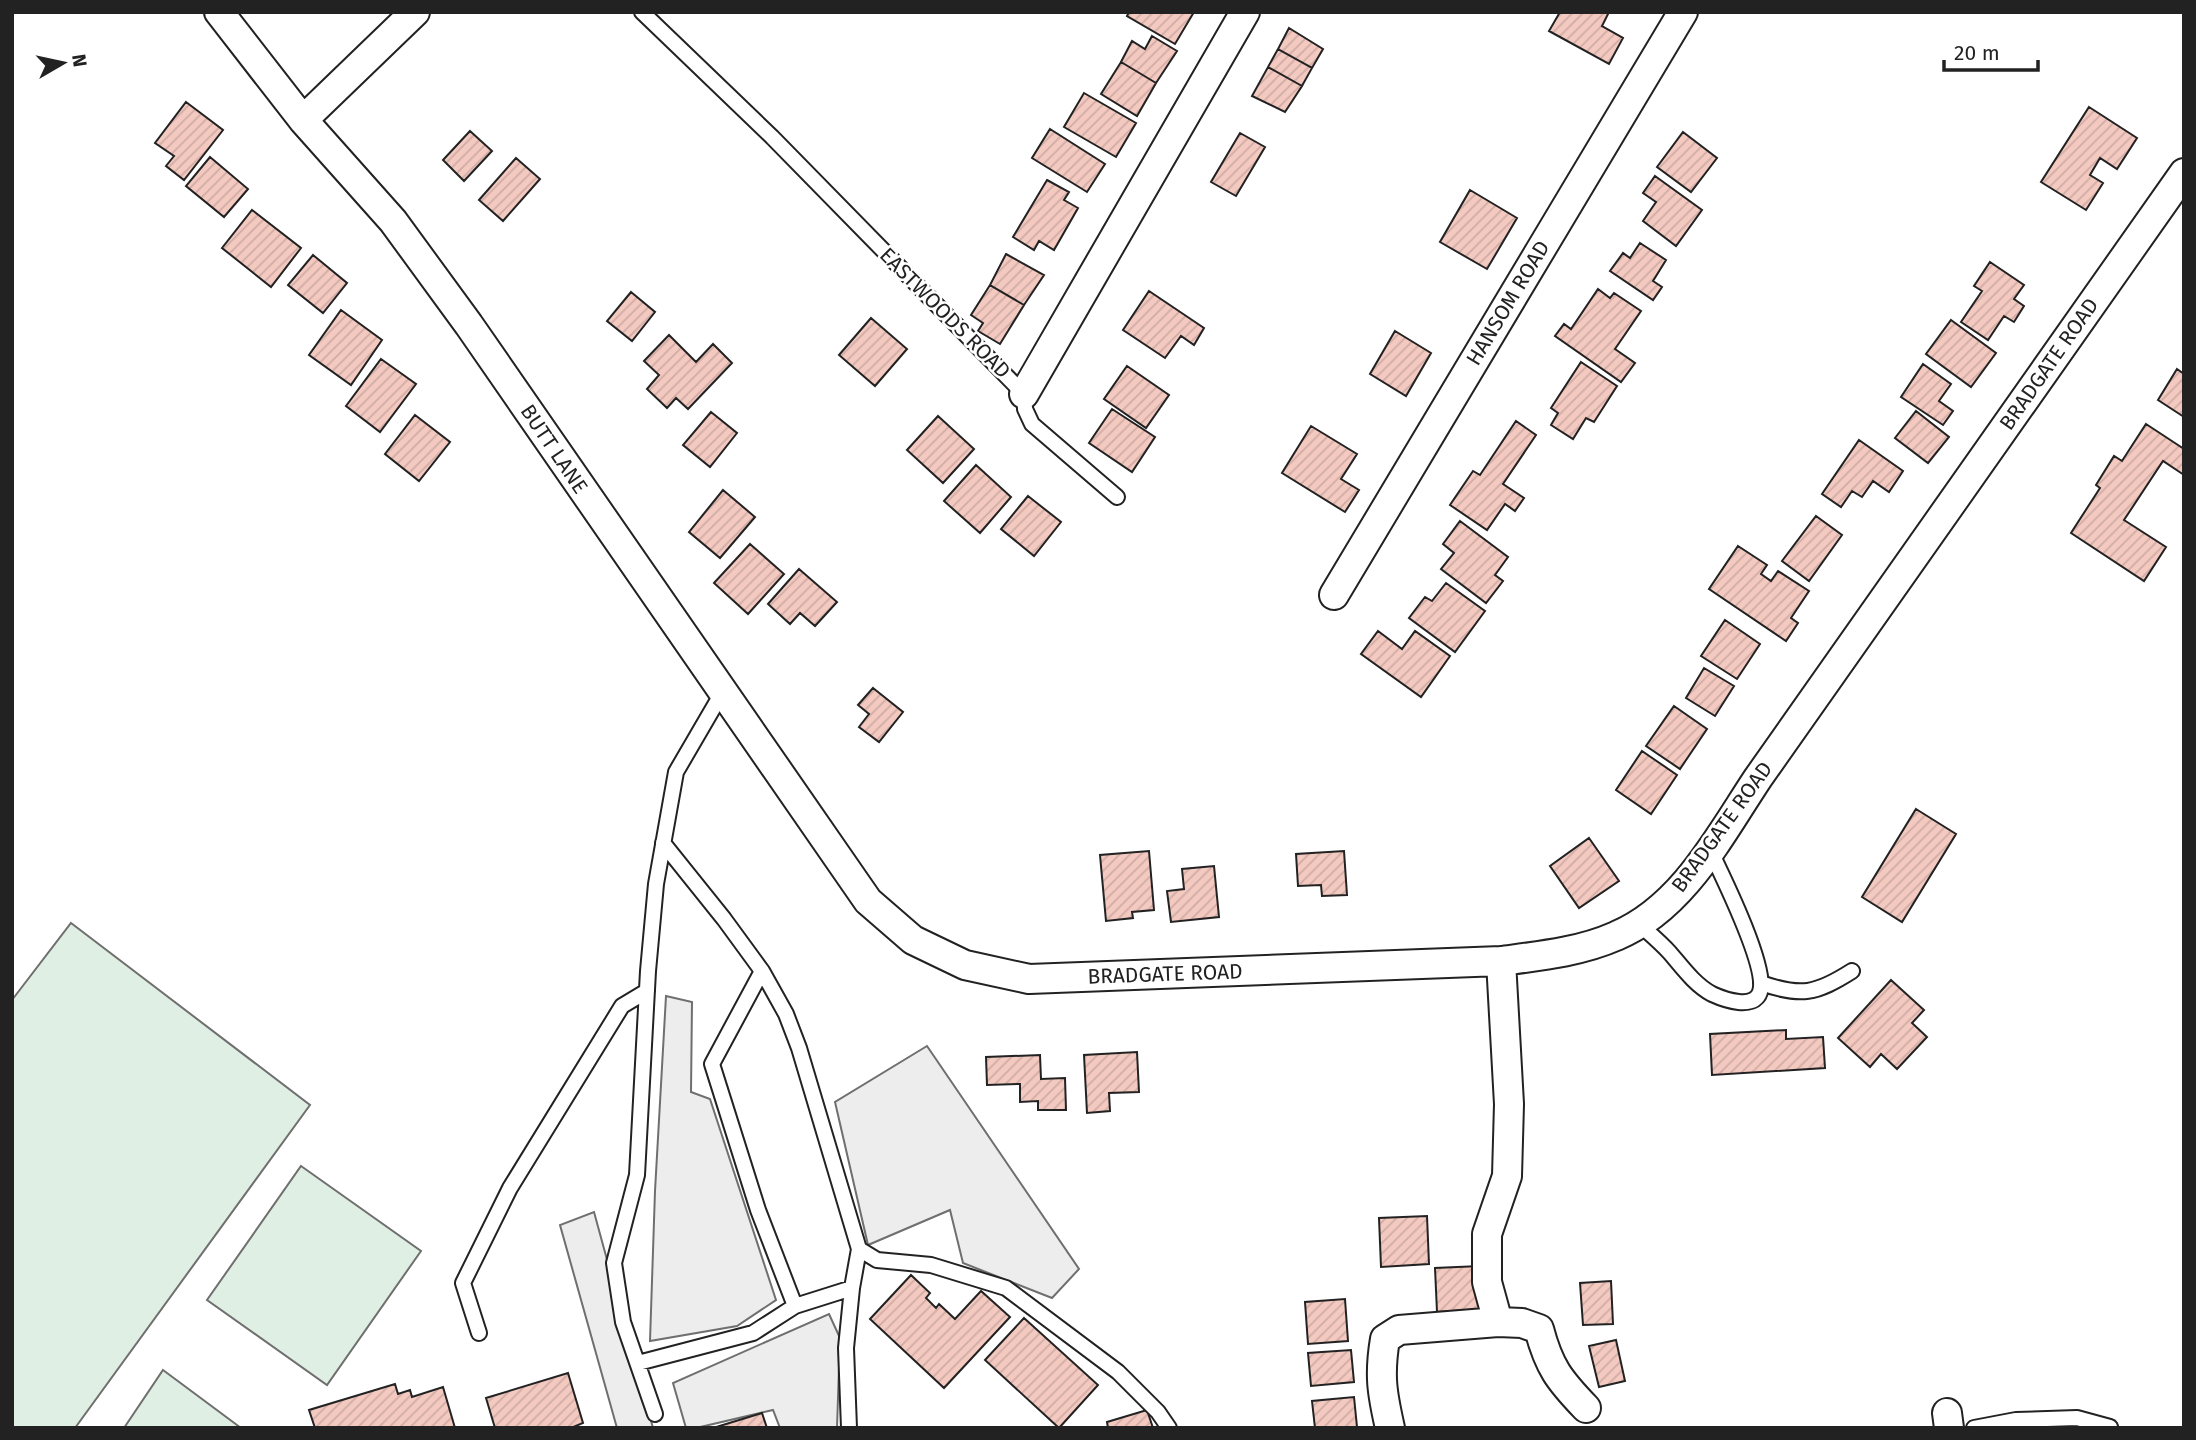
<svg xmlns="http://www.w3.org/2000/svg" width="2196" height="1440" font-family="'Fira Sans',sans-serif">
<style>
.pitch{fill:#e0efe3;stroke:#6f6f6f;stroke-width:2}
.parking{fill:#ededed;stroke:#6f6f6f;stroke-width:2}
.building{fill:url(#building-hatch);stroke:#222;stroke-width:2}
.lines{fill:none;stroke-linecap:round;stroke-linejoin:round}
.lane-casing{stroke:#222;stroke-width:18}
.street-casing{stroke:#222;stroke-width:32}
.lane{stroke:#fff;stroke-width:14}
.street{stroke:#fff;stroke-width:28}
.labels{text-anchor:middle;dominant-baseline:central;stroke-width:5;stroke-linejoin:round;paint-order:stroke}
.street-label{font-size:21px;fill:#222;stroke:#fff}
</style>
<defs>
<pattern id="building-hatch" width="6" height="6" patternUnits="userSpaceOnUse" patternTransform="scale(1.75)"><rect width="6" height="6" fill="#f3c9c0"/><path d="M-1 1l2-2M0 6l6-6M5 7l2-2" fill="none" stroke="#d0aca5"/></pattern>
</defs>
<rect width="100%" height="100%" fill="#fff"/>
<path class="pitch" d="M71 923 310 1105 75 1428H12V1000Z
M301 1166 421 1251 327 1385 207 1300Z
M163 1370 241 1428H124Z"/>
<path class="parking" d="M666 996 692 1002 691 1092 710 1099 776 1300 737 1326 650 1341 655 1191Z
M927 1046 1079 1269 1052 1298 963 1263 950 1210 868 1245 835 1102Z
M594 1212 653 1428H617L560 1225Z
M829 1314 840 1338 837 1428H780L773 1410 696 1428H686L673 1383Z"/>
<path class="building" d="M1129 12H1194L1175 44 1127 16Z
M1560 12H1609L1602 26 1623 38 1609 64 1549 31Z
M1289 28 1323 49 1312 68 1278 49Z
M1152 36 1177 51 1156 83 1121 62 1132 41 1145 49Z
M1278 49 1312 68 1302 86 1268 67Z
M1121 62 1156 83 1137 116 1101 94Z
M1268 67 1302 86 1285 112 1252 96Z
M1084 93 1136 123 1116 157 1064 127Z
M186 102 223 130 184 180 166 166 174 156 155 143Z
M2089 107 2137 138 2117 169 2100 158 2090 175 2103 183 2086 210 2041 182Z
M1050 129 1105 164 1087 192 1032 158Z
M470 131 492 151 464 181 443 160Z
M1683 132 1717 158 1691 192 1657 167Z
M1240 133 1265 147 1236 196 1211 182Z
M210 157 248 189 224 217 186 186Z
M516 158 540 179 503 221 479 200Z
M1655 176 1702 210 1676 246 1643 221 1656 202 1643 193Z
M1047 180 1069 192 1064 200 1078 208 1054 250 1039 241 1034 250 1013 237Z
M1470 190 1517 218 1487 269 1440 242Z
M252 210 301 248 271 287 222 248Z
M1640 243 1666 260 1653 281 1662 287 1653 300 1610 271 1623 253 1630 258Z
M1006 254 1044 275 1024 305 990 285Z
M313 255 347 283 323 313 288 285Z
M1990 262 2024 285 2014 299 2024 306 2014 322 2004 316 1988 340 1961 322 1982 291 1974 286Z
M990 285 1024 305 1000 344 978 331 983 323 971 315Z
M1598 289 1610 298 1614 293 1641 311 1615 349 1635 363 1621 382 1555 336 1564 324 1571 329Z
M1149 291 1204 328 1194 345 1181 336 1165 358 1123 330Z
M631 292 655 312 632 341 607 321Z
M341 310 382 340 351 385 309 355Z
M871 318 907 349 875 386 839 355Z
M1951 320 1996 353 1971 387 1926 354Z
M1395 331 1431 353 1406 396 1370 374Z
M669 335 696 362 713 344 732 363 688 409 676 398 667 408 647 389 659 375 644 361Z
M381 359 416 384 380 432 346 406Z
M1581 362 1617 386 1594 422 1586 418 1573 439 1551 425 1558 413 1551 408Z
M1923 364 1951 384 1939 401 1953 411 1943 425 1901 397Z
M1127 366 1169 395 1146 428 1104 399Z
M2177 369 2184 374V417L2158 400Z
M1112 409 1155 437 1132 472 1089 443Z
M1916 411 1949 437 1928 463 1895 438Z
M711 412 737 433 710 467 683 445Z
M415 415 450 442 419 481 385 454Z
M938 416 974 449 943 483 907 450Z
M1516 421 1536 435 1503 484 1524 498 1515 511 1505 504 1487 530 1450 505 1473 471 1480 475Z
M2146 424 2184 449V475L2163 461 2124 520 2166 547 2144 581 2071 533 2100 488 2096 485 2114 456 2122 461Z
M1311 426 1357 454 1341 479 1359 490 1345 512 1282 473Z
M1859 440 1903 471 1889 492 1873 481 1862 497 1852 491 1841 507 1822 494Z
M976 465 1011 497 980 533 944 501Z
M723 490 755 517 720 558 689 532Z
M1028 496 1061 522 1034 556 1001 529Z
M1816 516 1842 535 1809 581 1782 561Z
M1460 521 1508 557 1495 575 1503 581 1486 603 1441 569 1454 553 1443 544Z
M750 544 784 574 748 614 714 583Z
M1738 546 1767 565 1761 574 1771 581 1778 571 1809 591 1791 618 1798 623 1786 641 1709 589Z
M799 569 837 602 815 626 800 613 790 624 768 604Z
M1446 583 1485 611 1455 652 1409 618 1425 597 1432 601Z
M1725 620 1760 644 1737 679 1701 656Z
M1378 631 1402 649 1415 631 1450 656 1421 697 1361 654Z
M1704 668 1734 686 1715 716 1686 698Z
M873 688 903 712 879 742 859 727 869 714 858 705Z
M1674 706 1707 729 1680 769 1646 746Z
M1642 751 1677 775 1651 814 1616 790Z
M1916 809 1956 834 1902 922 1862 897Z
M1589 838 1619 881 1579 908 1550 866Z
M1149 851 1154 910 1132 912 1133 918 1106 921 1100 855Z
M1344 851 1347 895 1322 896 1321 885 1298 886 1296 854Z
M1214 866 1219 917 1171 922 1167 891 1184 889 1182 869Z
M1891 980 1924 1010 1912 1023 1927 1037 1897 1069 1881 1054 1870 1067 1838 1038Z
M1786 1030V1039L1823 1037 1825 1068 1712 1075 1710 1034Z
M1137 1052 1139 1092 1109 1093 1110 1111 1087 1113 1084 1055Z
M1040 1055 1041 1079 1065 1078 1066 1110H1038V1101L1020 1102V1084L987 1085 986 1057Z
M1427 1216 1429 1264 1381 1267 1379 1218Z
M1480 1266 1482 1309 1437 1312 1435 1268Z
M911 1275 930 1293 926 1298 936 1308 939 1304 955 1319 981 1291 1010 1317 944 1388 870 1319Z
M1611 1281 1613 1324 1583 1325 1580 1283Z
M1345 1299 1348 1341 1308 1344 1305 1302Z
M1024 1318 1098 1385 1059 1428 985 1360Z
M1616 1340 1625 1381 1599 1387 1589 1346Z
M1351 1350 1354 1382 1311 1386 1308 1353Z
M568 1373 583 1423 571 1428H495L486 1398Z
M395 1384 398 1394 410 1390 412 1397 443 1387 455 1428H315L309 1410Z
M1354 1397 1357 1427 1315 1428 1312 1401Z
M1147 1410 1153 1428H1108L1107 1422Z
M762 1413 767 1428H713Z"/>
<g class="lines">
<g class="lane-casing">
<path id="lane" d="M642 12 772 137 1024 394 1025 409 1032 424 1117 497
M663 843 724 919 762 971 786 1014 799 1048 859 1249 852 1288 846 1348 849 1428
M1638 923C1649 933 1660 942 1670 953 1682 967 1695 985 1712 994 1725 1000 1754 1010 1760 992 1768 968 1722 875 1710 850
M762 971 712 1064 758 1210 795 1306
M1761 983C1801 997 1816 994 1852 971
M859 1249 877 1260 931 1265 1006 1288 1118 1372 1158 1412 1169 1428
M479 1333 463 1283 510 1188 622 1006 647 991
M638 1363 753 1333 795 1306 852 1288
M655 1414 623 1322 614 1263 637 1175 648 971 656 884 676 772 722 693
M1974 1428 2016 1420 2077 1418 2110 1427"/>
</g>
<g class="street-casing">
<path id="street" d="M219 12 303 120 393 221 469 325 868 901 913 940 965 965 1029 979 1501 961C1539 956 1580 952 1616 936 1683 908 1720 835 1758 778L2184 173
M303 120 415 12
M1024 394 1245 12
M1334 595 1683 12
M1501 961 1509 1104 1507 1176 1487 1234V1282L1498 1322 1522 1323 1539 1329C1549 1367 1559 1380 1586 1408
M1947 1413 1949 1428
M1390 1428C1382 1393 1379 1375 1385 1339L1399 1330 1498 1322"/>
</g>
<use href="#lane" class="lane"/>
<use href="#street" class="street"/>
</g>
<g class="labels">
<g class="street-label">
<text transform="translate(1508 303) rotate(-59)">HANSOM ROAD</text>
<text transform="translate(945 313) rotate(45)">EASTWOODS ROAD</text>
<text transform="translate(2049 364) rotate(-55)">BRADGATE ROAD</text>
<text transform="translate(554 449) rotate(56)">BUTT LANE</text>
<text transform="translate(1722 827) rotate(-54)">BRADGATE ROAD</text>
<text transform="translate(1165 974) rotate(-2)">BRADGATE ROAD</text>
</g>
</g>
<rect width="2196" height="1440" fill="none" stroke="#222222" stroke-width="28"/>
<g transform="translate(63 63) rotate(81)" stroke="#ffffff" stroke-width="5" paint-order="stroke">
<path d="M0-5L12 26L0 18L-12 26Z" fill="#222222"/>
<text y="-10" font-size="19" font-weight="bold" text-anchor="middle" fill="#222222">N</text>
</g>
<path d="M1944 60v10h94v-10" fill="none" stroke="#222222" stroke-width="3.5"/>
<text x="1954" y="60" font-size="21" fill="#222222" stroke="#ffffff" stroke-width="5" paint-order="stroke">20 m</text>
</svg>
